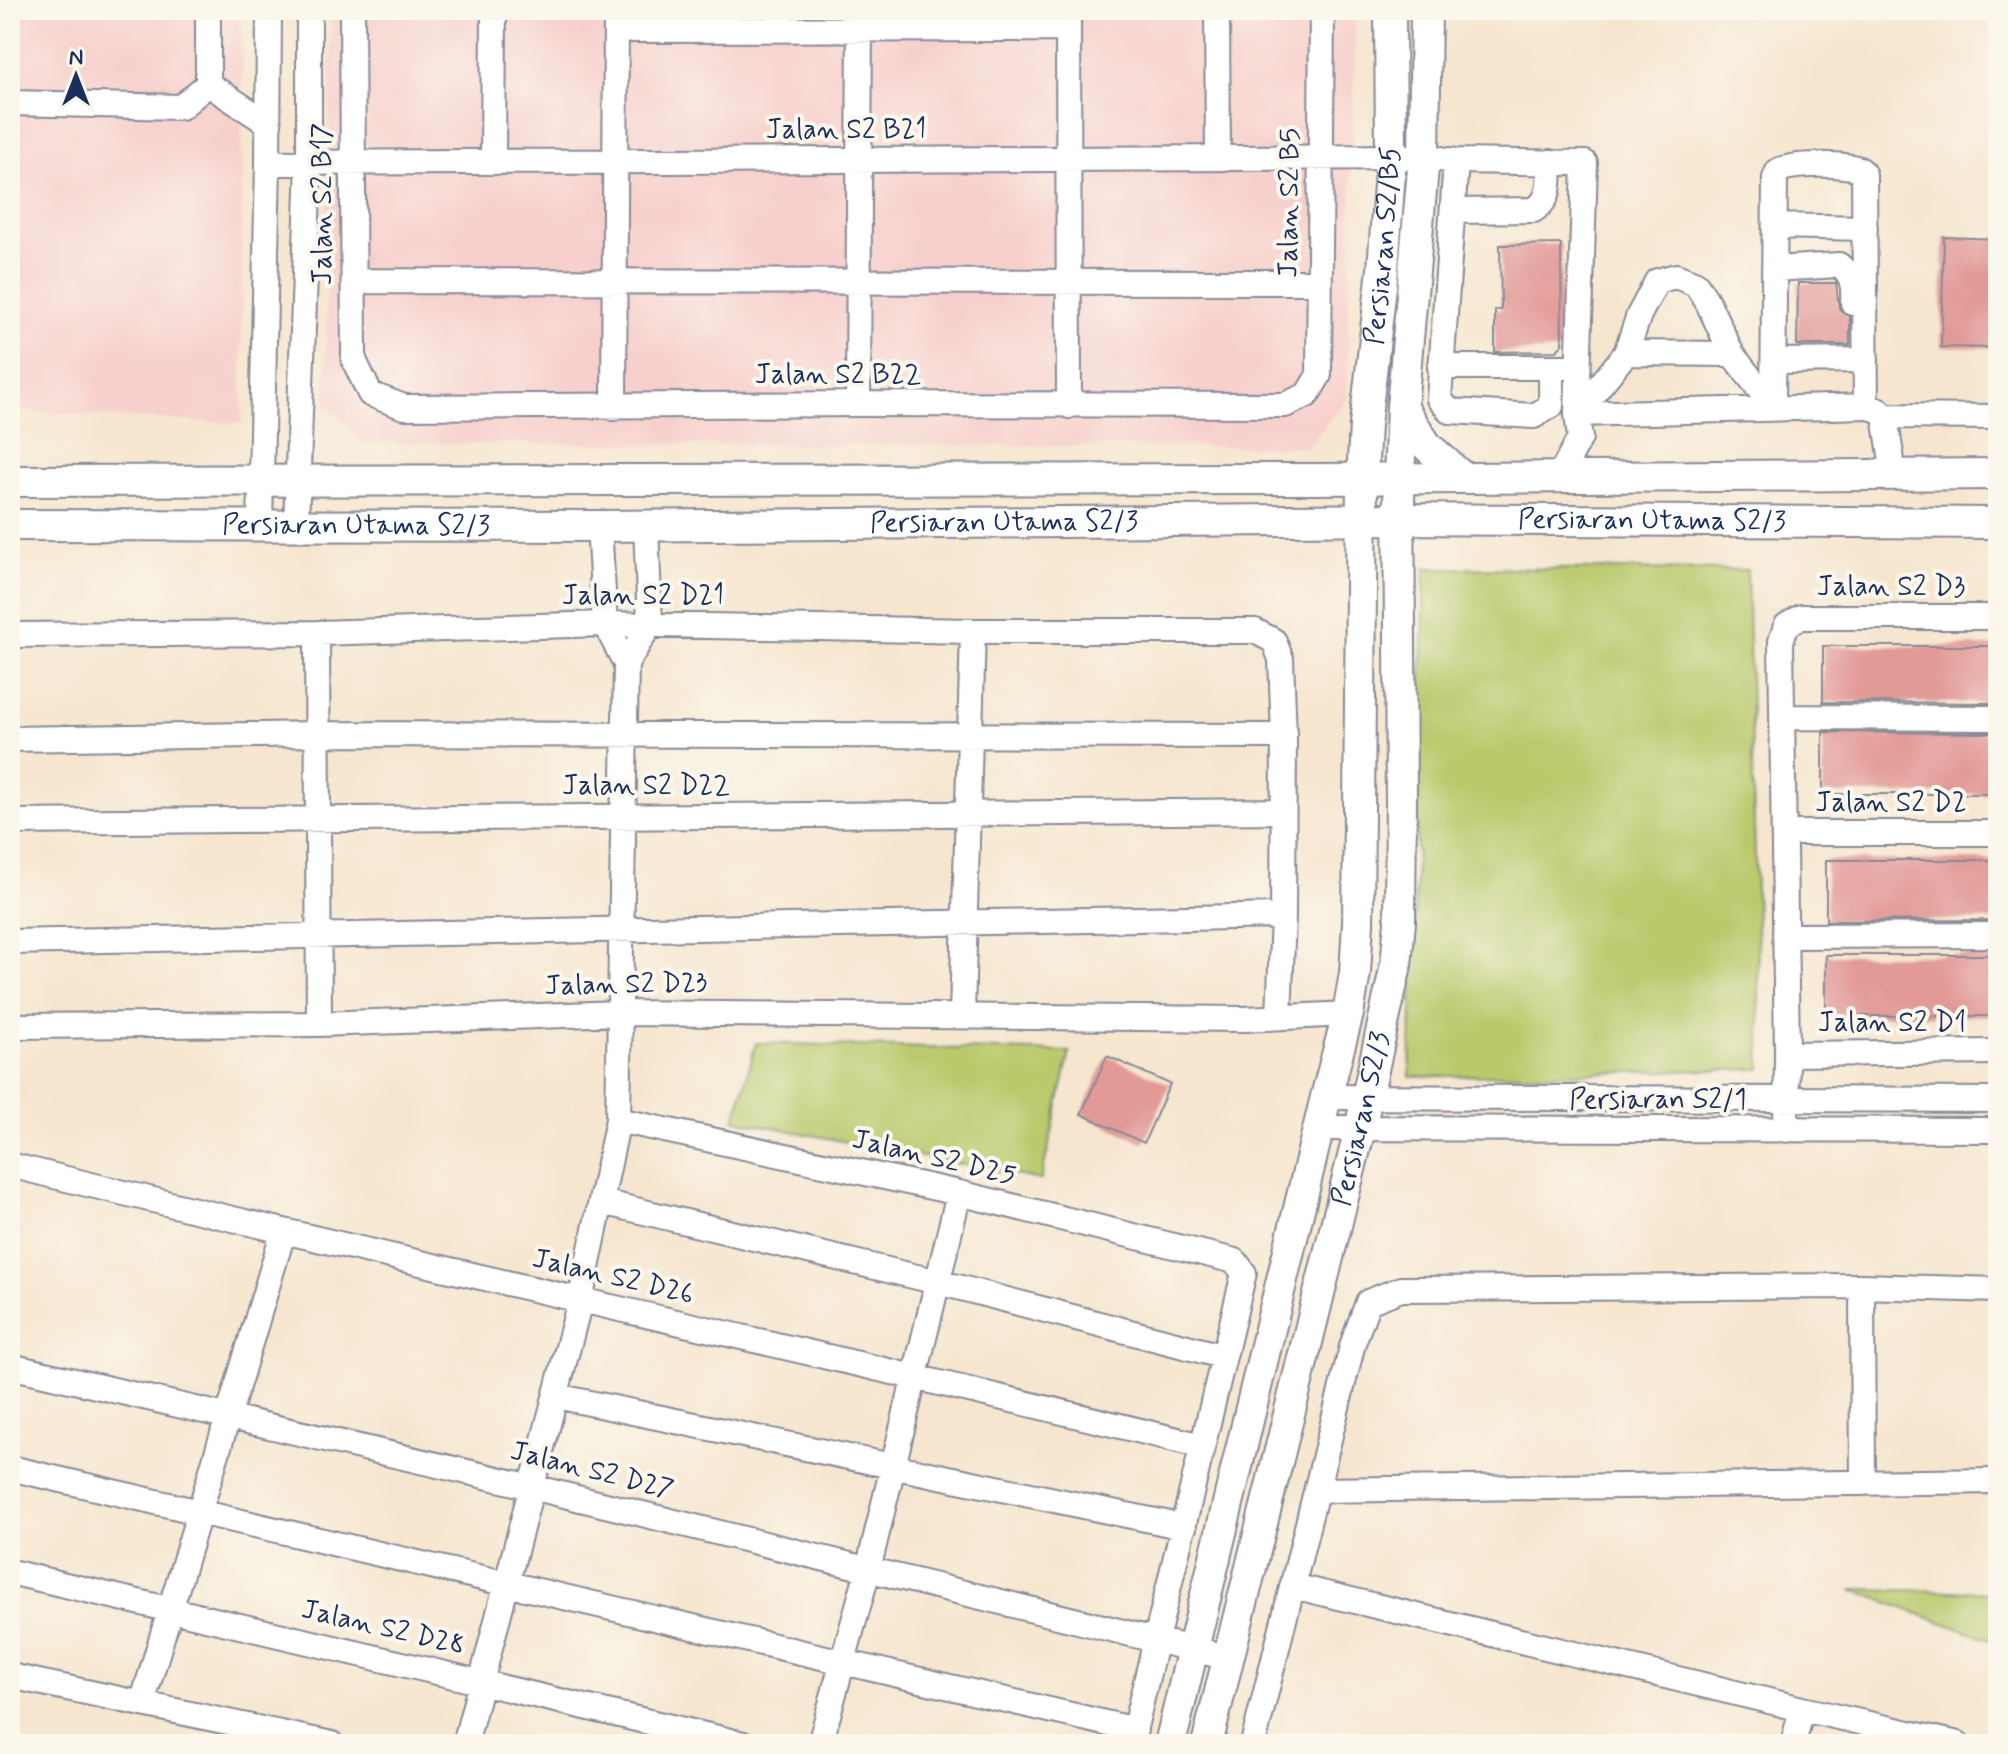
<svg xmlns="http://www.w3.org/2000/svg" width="2008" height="1754" font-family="Mynerve,sans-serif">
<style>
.built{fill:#f7d0cd}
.green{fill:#b9c96c;stroke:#6a7c65;stroke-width:2}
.building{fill:#e29a97}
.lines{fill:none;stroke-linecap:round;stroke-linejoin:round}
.minor-casing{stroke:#888a96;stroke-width:28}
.major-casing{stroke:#888a96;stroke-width:34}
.minor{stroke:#fff;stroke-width:24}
.major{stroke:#fff;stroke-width:30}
.labels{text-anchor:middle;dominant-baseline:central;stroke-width:8;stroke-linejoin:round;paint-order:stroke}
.street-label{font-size:28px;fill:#1b2f5e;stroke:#fbf7ec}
</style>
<rect width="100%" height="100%" fill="#fbf7ec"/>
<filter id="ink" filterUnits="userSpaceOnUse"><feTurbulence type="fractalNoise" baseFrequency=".0125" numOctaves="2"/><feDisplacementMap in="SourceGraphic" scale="16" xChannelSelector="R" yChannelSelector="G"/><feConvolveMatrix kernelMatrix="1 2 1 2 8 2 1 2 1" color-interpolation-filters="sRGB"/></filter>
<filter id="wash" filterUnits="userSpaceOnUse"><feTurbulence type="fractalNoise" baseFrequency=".006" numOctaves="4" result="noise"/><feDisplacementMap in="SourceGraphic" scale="32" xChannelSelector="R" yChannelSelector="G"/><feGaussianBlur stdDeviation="1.8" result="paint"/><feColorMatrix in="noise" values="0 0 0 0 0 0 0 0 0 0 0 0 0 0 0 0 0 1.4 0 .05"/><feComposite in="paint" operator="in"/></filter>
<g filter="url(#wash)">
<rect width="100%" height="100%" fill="#f6e6cf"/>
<path class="built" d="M10 10H242V424L10 411Z
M331 10H1356L1347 399 1308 447 361 443 325 404Z"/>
<path class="green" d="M1425 568 1747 570 1761 1069 1410 1077Z
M756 1043 1070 1052 1041 1180 735 1120Z
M1851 1589 1998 1592V1643Z"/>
<g id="blocks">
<path class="building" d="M1944 237 1998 239V348L1941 347Z
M1561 244 1562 344 1557 351 1495 352V310H1501L1500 245Z
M1798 283H1836L1839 309 1850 317V345H1797Z
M1823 646H1998V703L1823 702Z
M1823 732 1998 733V794H1823Z
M1826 860H1998V920L1826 921Z
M1826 955H1998V1016H1826Z
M1107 1056 1170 1084 1144 1143 1081 1114Z"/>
</g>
</g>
<g filter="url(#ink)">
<use href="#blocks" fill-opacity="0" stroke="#888a96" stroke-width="2"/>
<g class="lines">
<g class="minor-casing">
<path id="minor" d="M352 10 354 360 370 394 404 407 858 404 1285 405 1307 395 1319 375 1322 10
M1068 10 1069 406
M1217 10 1218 158
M616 30 1068 29
M208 84 269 124
M10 103 181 107 208 84V10
M1456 161 1439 399 1450 411 1534 416 1551 406V367
M493 162 494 10
M268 163 1424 157 1456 161 1585 163 1577 414 1580 438 1560 476
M1453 211 1534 210C1552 199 1549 181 1550 162
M1775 226 1865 228
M1774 269 1839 265C1853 277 1854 285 1853 303
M354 281 1318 282
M1626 353 1732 354
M1775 361 1866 360
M1440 367H1568
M858 404 860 10
M1773 407 1775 178 1778 171C1790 163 1848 163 1861 170L1864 175 1866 406
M614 408 616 10
M1577 414 1866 406 1879 410 1885 416 1894 474
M1577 414 1626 353 1639 315 1657 281 1676 276 1696 284 1708 303 1732 354 1773 407
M1885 416 1998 417
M260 525 268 163 269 10
M296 525 309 162V10
M317 633 319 1024
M10 635 317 633 605 624 973 631H1255L1274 641 1281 659 1284 736 1283 916 1279 1017
M626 664 650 624 646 525
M1783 717 1998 718
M10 739 317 734 1284 736
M10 822 1282 811
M1784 833H1998
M1785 936 1998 935
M10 942 1283 916
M962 1015 973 631
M10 1026 319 1024 619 1013 1244 1019 1348 1014
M1787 1054 1998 1052
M1326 1097 1998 1100
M618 1120 959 1193 1235 1261 1244 1273 1131 1744
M1318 1128 1998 1130
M1786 1130 1787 1054 1781 641 1786 626 1801 617H1998
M10 1165C406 1264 806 1348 1202 1446
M602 1202 938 1282 1222 1356
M1862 1286 1863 1483
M10 1366 532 1487 1229 1658
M556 1396 1184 1527
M10 1468 1135 1730
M1317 1490 1998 1481
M10 1572 743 1744
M1293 1586 1802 1709 1958 1744
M10 1676 332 1744
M142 1704 283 1233
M465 1744 580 1301 618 1120 626 664 605 624 599 526
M820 1744 868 1570 959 1193
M1253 1744 1353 1343 1368 1302 1401 1289 1862 1286 1998 1290
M1793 1744 1802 1709"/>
</g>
<g class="major-casing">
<g id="major">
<path d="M1402 407 1427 446 1462 477"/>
<path d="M10 481 1314 479 1998 474"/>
<path id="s1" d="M10 525 599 526 1399 519 1998 523"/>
<path id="s2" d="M1170 1744 1326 1097 1348 1014 1355 973 1358 923 1362 478 1365 425 1383 269 1391 157 1390 10"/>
<path id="s3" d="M1207 1744 1360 1129 1396 965 1400 922 1401 802 1399 478 1402 407 1424 157 1426 10"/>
</g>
</g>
<use href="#minor" class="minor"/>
<use href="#major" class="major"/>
</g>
</g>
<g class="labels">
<g class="street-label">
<text x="846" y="130">Jalan S2 B21</text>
<text transform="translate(1290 203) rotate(-89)">Jalan S2 B5</text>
<text transform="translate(323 204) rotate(-90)">Jalan S2 B17</text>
<text stroke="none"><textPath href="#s2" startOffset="1522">Persiaran S2/B5</textPath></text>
<text x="838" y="375">Jalan S2 B22</text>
<text stroke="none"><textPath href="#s1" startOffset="1642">Persiaran Utama S2/3</textPath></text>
<text stroke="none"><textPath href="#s1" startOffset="994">Persiaran Utama S2/3</textPath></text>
<text stroke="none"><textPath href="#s1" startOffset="346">Persiaran Utama S2/3</textPath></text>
<text x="1891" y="587">Jalan S2 D3</text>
<text x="643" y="596">Jalan S2 D21</text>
<text x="646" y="786">Jalan S2 D22</text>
<text x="1891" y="803">Jalan S2 D2</text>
<text transform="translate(626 985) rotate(-1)">Jalan S2 D23</text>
<text x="1892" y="1023">Jalan S2 D1</text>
<text x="1658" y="1100">Persiaran S2/1</text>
<text stroke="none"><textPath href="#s3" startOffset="644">Persiaran S2/3</textPath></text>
<text transform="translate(934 1158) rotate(13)">Jalan S2 D25</text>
<text transform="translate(613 1277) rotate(13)">Jalan S2 D26</text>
<text transform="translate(592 1471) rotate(14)">Jalan S2 D27</text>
<text transform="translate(383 1628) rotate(13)">Jalan S2 D28</text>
</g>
</g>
<rect width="2008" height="1754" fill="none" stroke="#fbf7ec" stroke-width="40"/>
<g transform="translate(76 76)" stroke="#fbf7ec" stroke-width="6" paint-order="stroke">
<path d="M0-6L14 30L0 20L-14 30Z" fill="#1b2f5e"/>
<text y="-12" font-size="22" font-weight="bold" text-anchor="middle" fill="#1b2f5e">N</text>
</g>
</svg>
